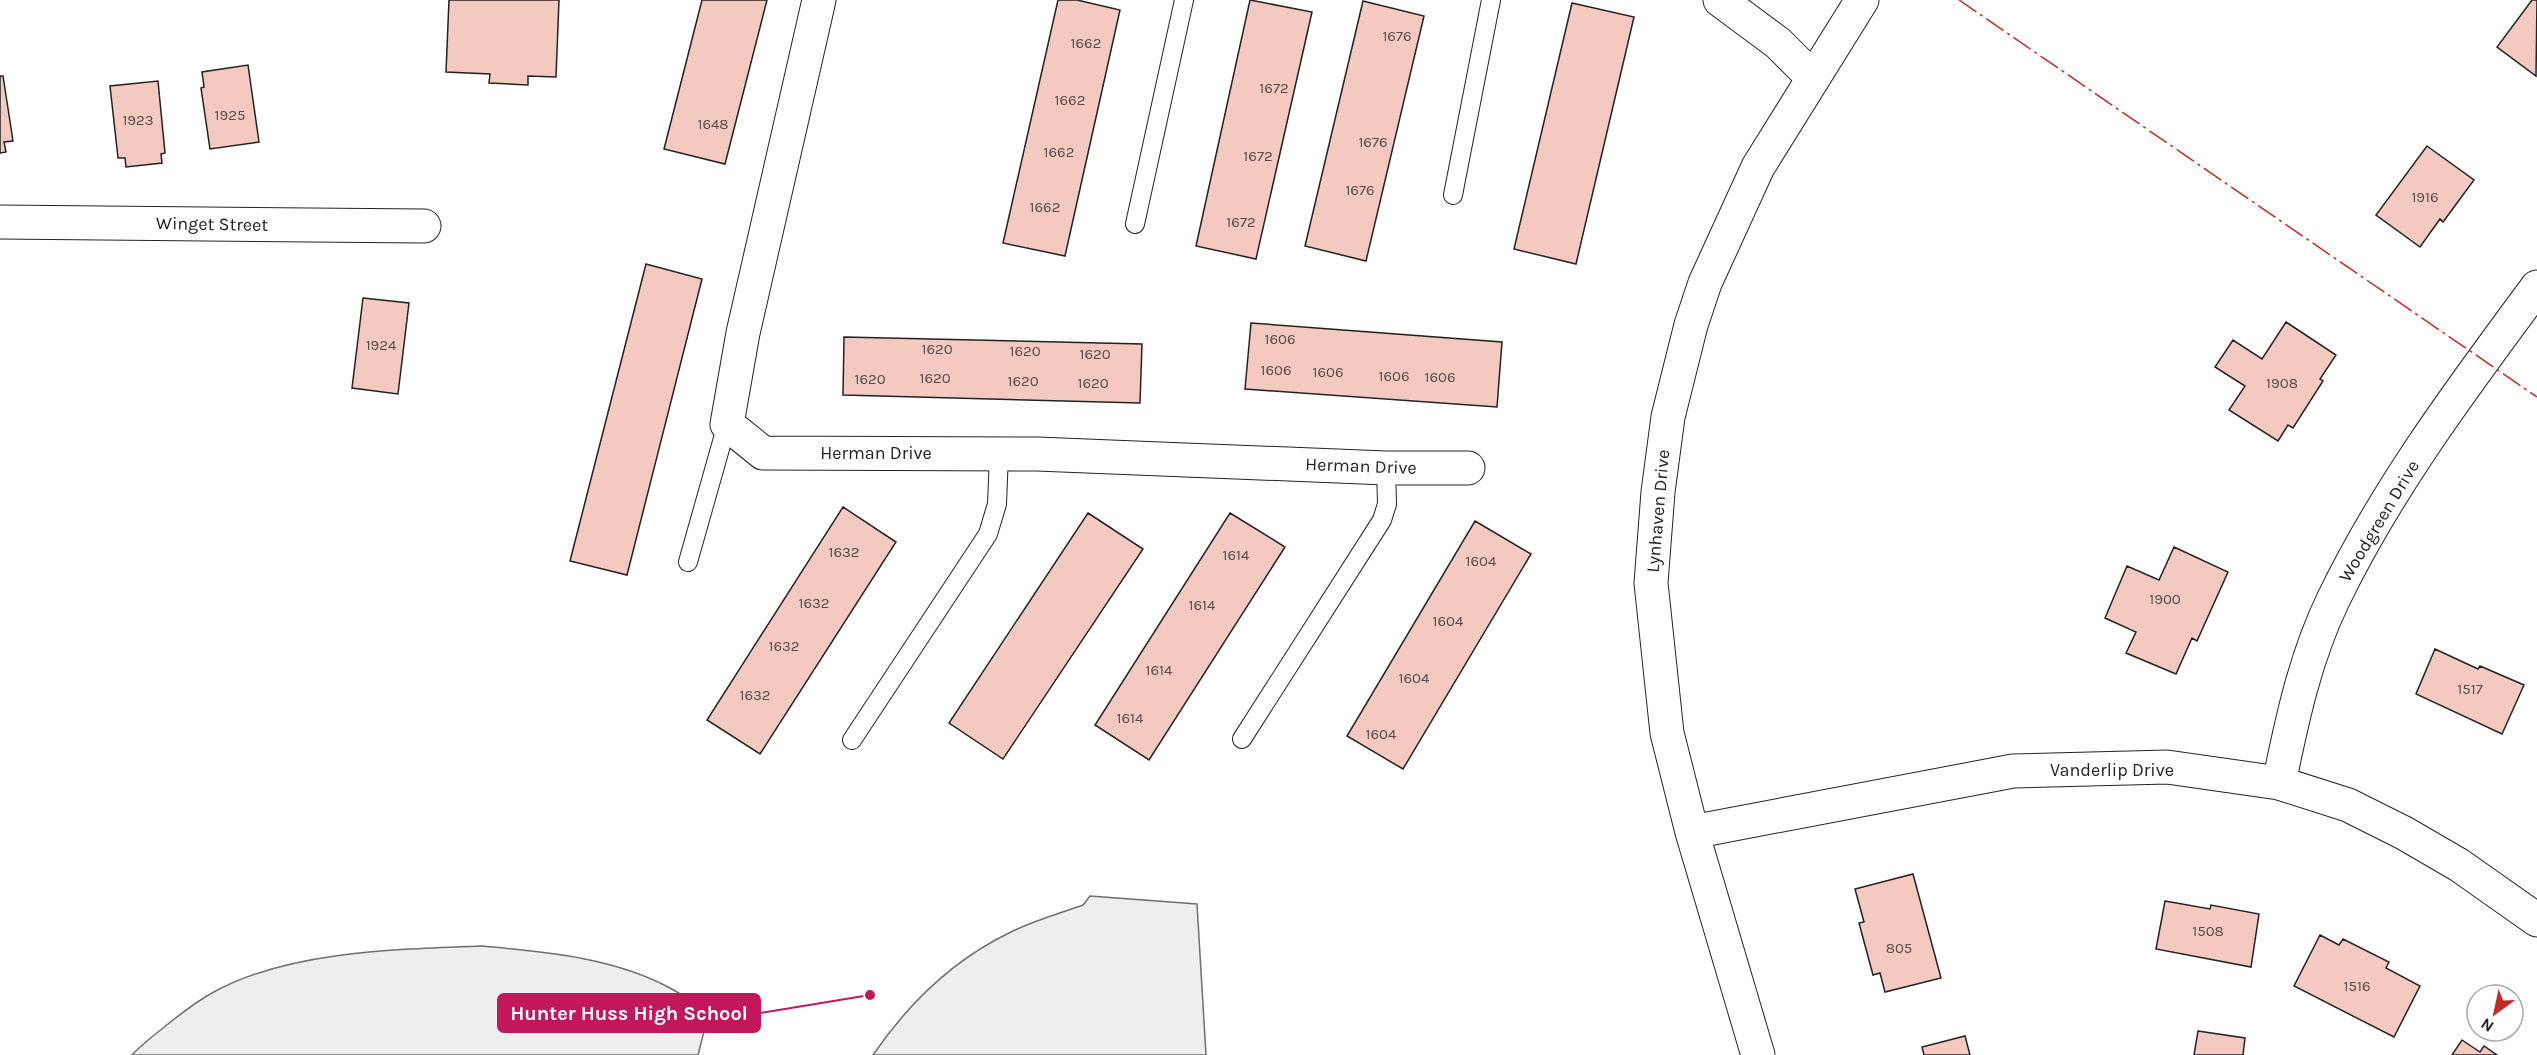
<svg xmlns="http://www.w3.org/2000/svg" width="2537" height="1055" font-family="Karla,sans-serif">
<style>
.green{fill:#eee;stroke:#6f6f6f;stroke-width:1.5}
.building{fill:#f3c9c0;stroke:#222;stroke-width:1.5}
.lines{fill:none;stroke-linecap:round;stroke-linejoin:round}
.lane-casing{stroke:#222;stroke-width:20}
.street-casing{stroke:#222;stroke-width:35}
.lane{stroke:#fff;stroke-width:18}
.street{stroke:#fff;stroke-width:33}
.power{stroke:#c62828;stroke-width:1.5;stroke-dasharray:21 4.5 3 4.5;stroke-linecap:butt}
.labels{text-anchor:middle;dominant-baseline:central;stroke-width:4.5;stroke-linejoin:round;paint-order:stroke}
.number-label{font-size:15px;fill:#564c4a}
.street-label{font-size:18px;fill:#222;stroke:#fff}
.leader{fill:none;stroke:#c2185b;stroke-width:2}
.callout-dot{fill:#c2185b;stroke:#fff;stroke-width:2}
.callout{fill:#c2185b;stroke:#c2185b;stroke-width:2}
.callout-label{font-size:20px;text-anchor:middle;font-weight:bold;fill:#fff}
</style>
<rect width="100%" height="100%" fill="#fff"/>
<path class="green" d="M1090 896 1197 904 1206 1055H873C908 1004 953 960 1009 933 1032 921 1058 914 1083 905Z
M482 946C544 952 613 957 670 988 683 995 696 1004 709 1012L698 1055H132C141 1045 152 1037 163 1028 179 1015 194 1003 212 993 286 951 398 949 482 946Z"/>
<path class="building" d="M449 0H559L556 77 528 76V85L489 83 490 74 446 72Z
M702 0H767L725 164 664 149Z
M1058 0H1077L1120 10 1065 256 1003 243Z
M1250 0 1312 12 1256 259 1196 246Z
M2532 0H2537L2536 76 2497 47Z
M1363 1 1424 16 1366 261 1305 246Z
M1572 3 1634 17 1576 264 1514 249Z
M248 65 259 142 210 149 201 88 204 87 202 72Z
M0 76H3L13 141 4 142 6 152 0 153Z
M158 81 165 153 161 154 162 163 126 167 125 158H118L110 86Z
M2427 146 2474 180 2443 222 2440 219 2420 247 2376 215Z
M646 264 702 279 627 575 570 561Z
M363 298 409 303 398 394 352 388Z
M2286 322 2336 355 2320 379 2323 381 2293 428 2288 425 2278 441 2229 410 2245 386 2215 367 2233 340 2262 359Z
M1251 323 1502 342 1497 407 1245 389Z
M844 337 1142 344 1140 403 843 395Z
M843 507 896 542 760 754 707 720Z
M1088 513 1143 549 1003 759 949 723Z
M1230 513 1285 547 1149 760 1095 725Z
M1475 521 1531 554 1403 769 1347 736Z
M2174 547 2228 572 2197 641 2192 638 2176 674 2126 653 2136 632 2105 618 2127 566 2159 580Z
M2435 649 2478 669 2480 666 2524 685 2502 734 2416 694Z
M1913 874 1941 978 1885 992 1880 973 1873 975 1859 923 1864 922 1855 889Z
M2165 901 2210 909 2211 905 2259 914 2251 967 2156 949Z
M2320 935 2339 945 2343 939 2389 962 2386 968 2420 986 2394 1037 2294 986Z
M2198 1031 2245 1038 2243 1055H2194Z
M1965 1036 1970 1055H1924L1922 1047Z
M2462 1040 2480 1052 2484 1046 2497 1055H2452Z"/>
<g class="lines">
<g class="lane-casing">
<path id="lane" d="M1453 195 1491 0
M1135 224 1184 0
M688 562 727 424
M1242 739 1382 520 1387 504 1386 468
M852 740 988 534 997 504 999 454"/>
</g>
<g class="street-casing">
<path id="street" d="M819 0 743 333 727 424 763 453 1037 454 1386 468H1468
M1720 0 1778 43 1812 77
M0 222 424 226
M2279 783C2292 720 2305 658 2333 600 2387 488 2463 387 2537 287
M1692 832 2013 771 2167 767 2279 783 2348 805 2404 833 2459 865 2537 920
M1758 1055 1692 832 1667 733 1651 583 1658 492 1668 417 1691 325 1705 283 1758 167 1862 0"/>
</g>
<use href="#lane" class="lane"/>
<use href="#street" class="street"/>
<path class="power" d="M1959 0 2537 397"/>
</g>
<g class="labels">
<g class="number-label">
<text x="1397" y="36">1676</text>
<text x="1086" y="43">1662</text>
<text x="1274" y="88">1672</text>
<text x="1070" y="100">1662</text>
<text x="230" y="115">1925</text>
<text x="138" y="120">1923</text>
<text x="713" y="124">1648</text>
<text x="1373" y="142">1676</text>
<text x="1059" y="152">1662</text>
<text x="1258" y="156">1672</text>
<text x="1360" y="190">1676</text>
<text x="2425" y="197">1916</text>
<text x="1045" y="207">1662</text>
<text x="1241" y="222">1672</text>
<text x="1280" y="339">1606</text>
<text x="381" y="345">1924</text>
<text x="937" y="349">1620</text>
<text x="1025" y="351">1620</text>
<text x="1095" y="354">1620</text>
<text x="1276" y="370">1606</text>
<text x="1328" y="372">1606</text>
<text x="1394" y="376">1606</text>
<text x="1440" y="377">1606</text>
<text x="935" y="378">1620</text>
<text x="870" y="379">1620</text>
<text x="1023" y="381">1620</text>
<text x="1093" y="383">1620</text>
<text x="2282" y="383">1908</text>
<text x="844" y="552">1632</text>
<text x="1236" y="555">1614</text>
<text x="1481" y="561">1604</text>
<text x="2165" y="599">1900</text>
<text x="814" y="603">1632</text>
<text x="1202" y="605">1614</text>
<text x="1448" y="621">1604</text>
<text x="784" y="646">1632</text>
<text x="1159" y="670">1614</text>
<text x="1414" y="678">1604</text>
<text x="2470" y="689">1517</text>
<text x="755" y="695">1632</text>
<text x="1130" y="718">1614</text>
<text x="1381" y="734">1604</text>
<text x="2208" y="931">1508</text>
<text x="1899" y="948">805</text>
<text x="2357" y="986">1516</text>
</g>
<g class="street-label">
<text transform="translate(212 224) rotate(1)">Winget Street</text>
<text x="876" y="453">Herman Drive</text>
<text transform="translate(1361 466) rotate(2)">Herman Drive</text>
<text transform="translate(1658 511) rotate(-85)">Lynhaven Drive</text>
<text transform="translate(2379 521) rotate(-59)">Woodgreen Drive</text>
<text x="2112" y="770">Vanderlip Drive</text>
</g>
</g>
<path class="leader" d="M870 995L760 1013"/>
<circle class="callout-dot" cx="870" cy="995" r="6"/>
<rect class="callout" x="498" y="994" width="262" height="38" rx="6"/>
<g class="callout-label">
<text x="629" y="1020">Hunter Huss High School</text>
</g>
<g transform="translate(2495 1013) rotate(213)"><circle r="28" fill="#ffffff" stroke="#a7a7a7" stroke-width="1.5"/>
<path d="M0-4.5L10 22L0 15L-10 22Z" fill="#c62828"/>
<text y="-9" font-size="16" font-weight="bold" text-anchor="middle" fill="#222222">N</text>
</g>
</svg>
